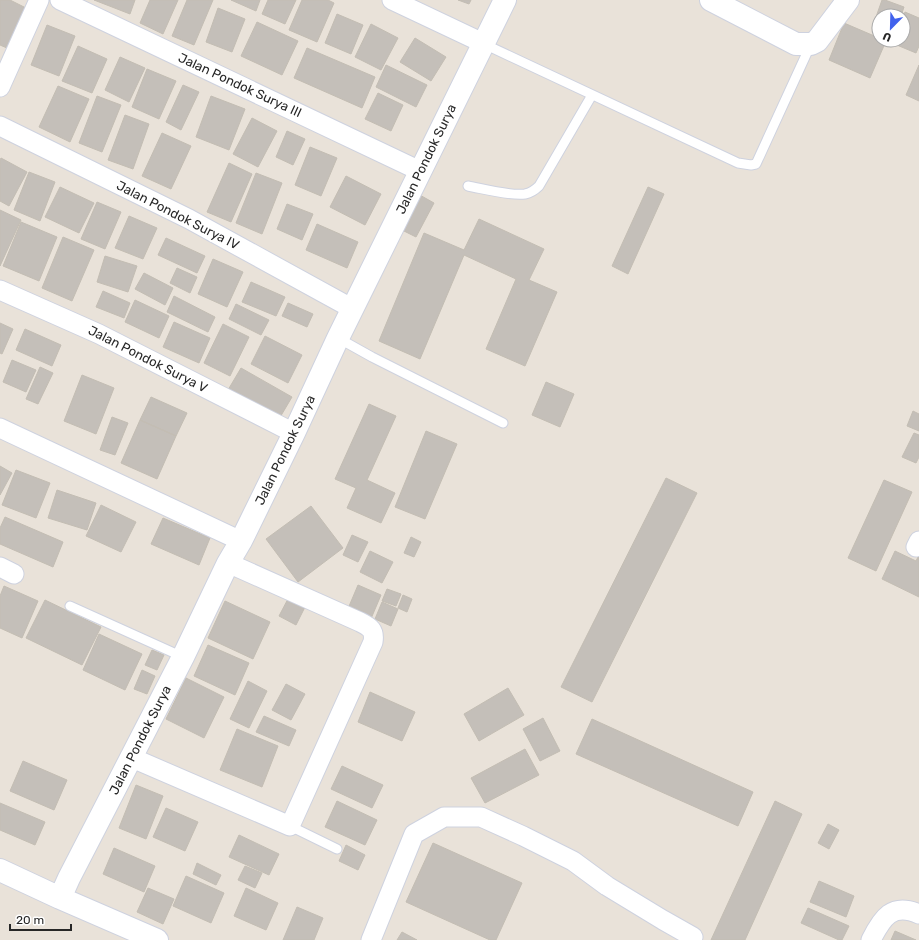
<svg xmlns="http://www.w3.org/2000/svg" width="919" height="940" font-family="Rubik,sans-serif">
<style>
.building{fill:#c4bfb9;stroke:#c3bdb3}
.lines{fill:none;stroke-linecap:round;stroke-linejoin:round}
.service-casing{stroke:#ced2df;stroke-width:11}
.minor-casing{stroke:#ced2df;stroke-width:21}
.tertiary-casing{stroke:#ced2df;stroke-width:24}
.service{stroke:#fff;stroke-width:9}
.minor{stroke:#fff;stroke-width:19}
.tertiary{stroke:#fff;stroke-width:22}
.labels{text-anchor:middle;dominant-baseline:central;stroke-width:4;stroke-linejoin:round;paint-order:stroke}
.street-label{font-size:13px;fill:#272727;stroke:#fff}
</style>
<rect width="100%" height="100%" fill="#e9e2d9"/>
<path class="building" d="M0 0H10L26 8 7 48 0 45Z
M94 0H135L130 14Z
M150 0H178L163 34 140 23Z
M187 0H213L194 45 172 36Z
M231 0H260L256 11Z
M268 0H296L285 24 262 14Z
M302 0H328L334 3 317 42 289 30Z
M458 0H471L469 4Z
M882 0H885L904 7 901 16H879V18L876 17Z
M218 8 245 19 232 52 206 42Z
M905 12 919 18V46L916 53 892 43 893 40H903V17Z
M337 14 363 25 351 54 325 43Z
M257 22 298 41 282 75 241 56Z
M844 23 879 38V40L886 41 870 78 829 60Z
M371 24 398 38 381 70 355 57Z
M47 25 75 36 59 76 31 65Z
M415 38 446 57 431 81 400 62Z
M78 46 107 59 92 93 62 81Z
M307 48 375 77 362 108 294 78Z
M120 57 145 68 129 102 105 90Z
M386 65 427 85 416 107 376 87Z
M919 65V101L906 95Z
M147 69 176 81 159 119 132 107Z
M183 85 199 92 181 130 166 122Z
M58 86 89 99 70 142 39 127Z
M378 93 403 105 391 131 365 119Z
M97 96 121 105 102 152 79 143Z
M211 96 245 109 229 150 196 137Z
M125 115 149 124 133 169 108 160Z
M252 118 277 131 258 167 233 154Z
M287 131 305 139 293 165 276 157Z
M162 133 191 146 171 189 142 176Z
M310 147 337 158 321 196 295 185Z
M1 158 27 172 9 206 0 201V160Z
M229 163 252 174 231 222 207 212Z
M29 172 55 182 40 221 14 210Z
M256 173 282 183 262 234 236 223Z
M346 176 381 194 365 225 330 207Z
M60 187 94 203 79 233 45 217Z
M648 187 664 194 628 274 612 266Z
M418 194 434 203 416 237 400 229Z
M97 202 121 212 105 249 81 239Z
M287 204 313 214 302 240 277 229Z
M0 210 21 220 0 266Z
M129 216 157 228 143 259 115 248Z
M479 219 544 249 529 280 557 292 525 366 486 349 516 279 464 255 420 359 379 341 424 233 464 250Z
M21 222 57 237 39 281 3 266Z
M317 224 358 242 347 268 306 250Z
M63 237 94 250 72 301 42 288Z
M166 238 205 256 197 273 158 255Z
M105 256 137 266 128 292 97 282Z
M213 259 243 272 227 307 198 294Z
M177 268 197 277 190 293 170 283Z
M144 273 173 288 165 305 135 289Z
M251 282 285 297 276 316 242 302Z
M103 291 130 303 124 318 96 307Z
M174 296 215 317 208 332 167 312Z
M135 300 169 316 159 338 125 322Z
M288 303 313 314 307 327 282 316Z
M236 304 269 320 261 335 229 319Z
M174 322 210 338 199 363 163 347Z
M0 323 13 329 2 354 0 353Z
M223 324 249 337 230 376 204 363Z
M25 329 61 345 52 366 16 350Z
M265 336 302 355 288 383 251 364Z
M12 360 36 370 26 392 3 382Z
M40 367 53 373 38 404 26 399Z
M241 368 292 397 279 419 228 390Z
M82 375 114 388 96 434 64 421Z
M546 382 574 394 560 427 532 415Z
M151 397 187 413 176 436 140 420Z
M369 404 396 416 367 480 395 493 381 523 347 508 356 488 335 479Z
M913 411 919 414V431L907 426Z
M112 417 128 423 115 455 100 450Z
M140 420 176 436 157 479 121 463Z
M426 431 457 444 425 519 395 507Z
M914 433 919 435V457L916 463 902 457Z
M0 466 12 473 0 495Z
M16 470 50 483 36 518 2 505Z
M666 478 697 493 592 702 561 687Z
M884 480 912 492 876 571 848 558Z
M57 490 96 503 87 530 48 518Z
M101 505 136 522 121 552 86 536Z
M311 506 343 548 298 582 266 539Z
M5 517 63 542 53 567 0 544V528Z
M163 518 210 538 199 565 151 544Z
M352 535 368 542 358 562 343 555Z
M411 537 421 542 414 557 404 553Z
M370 551 393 562 382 583 360 572Z
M895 551 916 561 919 555V597L882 579Z
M358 585 381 595 370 621 347 611Z
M4 586 38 601 22 638 0 628V596Z
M387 589 401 594 396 606 382 601Z
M403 595 412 599 407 612 398 608Z
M289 597 306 605 296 625 279 616Z
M45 600 101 627 82 665 26 638Z
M225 601 270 622 253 659 208 638Z
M382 602 398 609 391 626 375 619Z
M99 634 142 654 125 690 83 670Z
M208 645 249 663 235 695 194 676Z
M152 650 164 655 157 670 145 665Z
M142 670 155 676 147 694 134 689Z
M186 678 224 697 204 738 166 719Z
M248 681 267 691 249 728 230 719Z
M286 684 305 694 291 720 272 710Z
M508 688 524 715 479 741 464 714Z
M370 692 415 712 402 741 358 722Z
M264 716 296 730 289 746 256 732Z
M543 718 560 751 540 761 523 729Z
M592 719 753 792 738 826 576 754Z
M237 729 278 746 262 787 220 770Z
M525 749 539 775 485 803 471 778Z
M23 761 67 780 54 810 10 791Z
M342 766 383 785 372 808 331 789Z
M136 785 163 796 146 839 119 828Z
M337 801 377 820 365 845 325 827Z
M775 801 802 814 745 940H711Z
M0 803 45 822 35 845 0 830Z
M166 808 198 822 185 851 153 837Z
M828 824 839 830 829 849 818 843Z
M239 835 279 854 269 875 229 857Z
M433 843 522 883 496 940H490L406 902Z
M346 845 365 855 358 870 339 861Z
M114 848 155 866 144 892 103 874Z
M197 863 221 875 216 885 193 874Z
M245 866 262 873 255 888 238 880Z
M186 876 224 893 211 923 173 906Z
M819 881 854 896 846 917 810 902Z
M148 888 174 899 163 924 137 912Z
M246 888 278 903 266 930 234 916Z
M297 907 323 918 314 940H283Z
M808 908 849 926 842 940H839L801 923Z
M895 931 916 940H891Z
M402 932 417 940H397Z"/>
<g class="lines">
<g class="service-casing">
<path id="service" d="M484 44 738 163 751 165 756 164 811 44
M468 186C484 189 509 196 525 194 530 193 535 190 539 186L592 95
M338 338 372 357 503 423
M70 606 183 657
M290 826 337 849"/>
</g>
<g class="minor-casing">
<path id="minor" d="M60 0 420 171
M392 0 483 43
M0 87 39 0
M0 126 189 219 353 309
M0 290 99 334 294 433
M0 428 241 541
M916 547 919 541
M0 567 14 574
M130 757 290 826 373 642C375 630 370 627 360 622L228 563
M371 940 414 834 444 817H481L523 836 573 861 607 886 663 920 693 937
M871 940C882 918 892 902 919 914"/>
</g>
<g class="tertiary-casing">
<path id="tertiary" d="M711 0 796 44H811L817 41 848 0
M0 870 60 898 157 940
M60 898 69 878 183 657 228 563 241 541 294 433 338 338 505 0"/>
</g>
<use href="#service" class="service"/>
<use href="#minor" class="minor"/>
<use href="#tertiary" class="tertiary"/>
</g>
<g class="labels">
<g class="street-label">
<text transform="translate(240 85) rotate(25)">Jalan Pondok Surya III</text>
<text transform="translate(426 159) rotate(-64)">Jalan Pondok Surya</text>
<text transform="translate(178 215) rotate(27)">Jalan Pondok Surya IV</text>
<text transform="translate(148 359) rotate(27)">Jalan Pondok Surya V</text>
<text transform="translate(285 450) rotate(-64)">Jalan Pondok Surya</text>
<text transform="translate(140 740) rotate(-63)">Jalan Pondok Surya</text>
</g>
</g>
<g transform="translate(891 28) rotate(203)"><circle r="19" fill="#ffffff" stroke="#a9a9a9"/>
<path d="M0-3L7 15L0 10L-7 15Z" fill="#4162ed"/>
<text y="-6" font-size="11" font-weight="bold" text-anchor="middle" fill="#272727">U</text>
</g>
<path d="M10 924v6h61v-6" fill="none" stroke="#272727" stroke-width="2"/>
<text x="16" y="924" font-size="12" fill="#272727" stroke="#ffffff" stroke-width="3" paint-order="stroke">20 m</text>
</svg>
